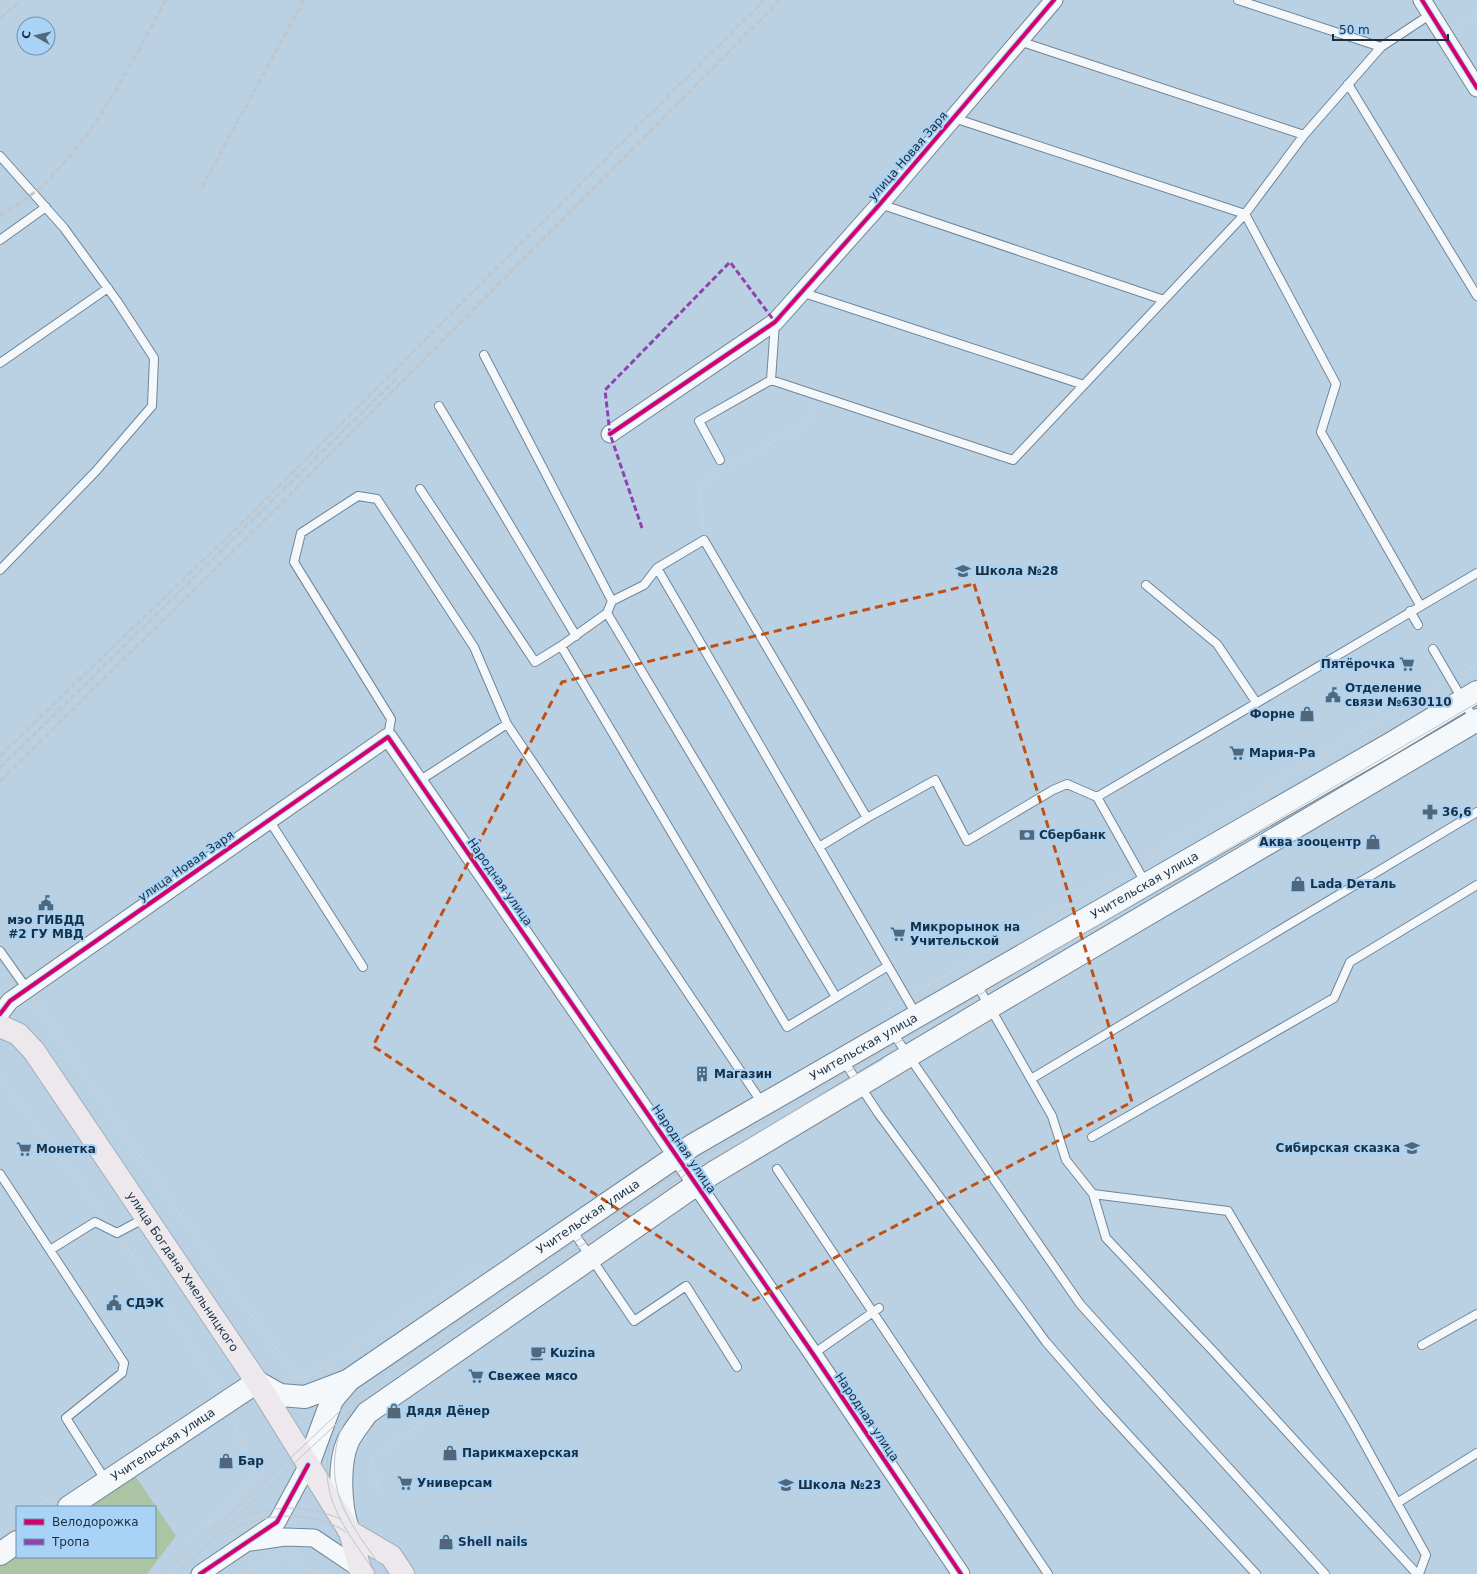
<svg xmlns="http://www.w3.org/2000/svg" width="1477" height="1574" font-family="'DejaVu Sans',sans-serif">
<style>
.green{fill:#abc4a3}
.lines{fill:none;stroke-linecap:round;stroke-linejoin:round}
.service-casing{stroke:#718595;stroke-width:10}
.minor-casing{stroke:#718595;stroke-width:19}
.secondary-casing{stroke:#718595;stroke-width:24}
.trunk-casing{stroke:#a1aeba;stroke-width:24}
.path{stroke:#cbd3d9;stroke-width:2.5;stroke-dasharray:2 3;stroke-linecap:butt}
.service{stroke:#f5f8fb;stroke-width:8}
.minor{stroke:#f5f8fb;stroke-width:17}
.secondary{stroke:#f5f8fb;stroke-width:22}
.trunk{stroke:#ece8ec;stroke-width:22}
.tram{stroke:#bfc6cc;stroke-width:1}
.rail{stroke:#bfc6cc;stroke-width:3;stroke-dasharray:6 3;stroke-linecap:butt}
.quiet{stroke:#8e44ad;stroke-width:3;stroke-dasharray:6 3;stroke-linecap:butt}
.cycleway-casing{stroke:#a8d2f6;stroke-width:6}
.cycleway{stroke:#d6006c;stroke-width:4}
.marked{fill:none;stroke:#bf5117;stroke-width:3;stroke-dasharray:8 5;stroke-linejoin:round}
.labels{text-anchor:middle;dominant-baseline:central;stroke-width:4;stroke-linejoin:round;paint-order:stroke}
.street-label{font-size:12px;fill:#1a2f41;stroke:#a8d2f6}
.poi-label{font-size:12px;font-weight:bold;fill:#1a2f41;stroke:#a8d2f6;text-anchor:start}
</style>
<rect width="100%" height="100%" fill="#bad1e4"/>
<path class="green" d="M134 1474 176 1536 147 1574H0V1564L17 1553V1557H155V1507H85Z"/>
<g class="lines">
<g class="service-casing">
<path id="service" d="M1238 0 1381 47
M1019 41 1304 135
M1348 84 1477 296
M954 118 1245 214 1304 135 1381 47 1431 14
M0 156 64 228 117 301 154 358 152 406 96 471 0 570
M880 204 1164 300
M0 240 46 207
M801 292 1084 385
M484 355 612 601 607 613 561 646
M0 363 108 288
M771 380 1013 460 1245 214 1336 384 1321 432 1420 605
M439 406 576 636
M720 460 699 421 771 380 775 323
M420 489 535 662 561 646 787 1027 888 966
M1146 585 1217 644 1256 702
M612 601 644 585 657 568
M1410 611 1418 625
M607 613 836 997
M1433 649 1475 721
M388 737 391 719 294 562 301 533 358 496 377 499 474 647 507 724
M419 781 507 724 762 1103
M867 818 935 780 967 841 1053 790 1067 784 1097 797
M269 820 363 967
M819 847 657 568 704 540 867 818 819 847 917 1016
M1146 884 1097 797 1477 573
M0 951 27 989
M976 983 1052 1116 1066 1160 1093 1194 1228 1211 1353 1423 1426 1555 1419 1574
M892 1032 1080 1304 1325 1574
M843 1060 878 1113 1046 1342 1100 1404 1256 1574
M1031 1079 1477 812
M1092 1137 1334 998 1350 962 1477 885
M777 1169 1048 1574
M0 1174 124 1363 122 1373 66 1418 106 1481
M1093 1194 1106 1238 1213 1351 1417 1574
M572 1230 634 1321 686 1286 737 1367
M50 1250 95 1222 117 1233 145 1218
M1422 1345 1477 1314
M813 1354 879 1308
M1397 1503 1477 1453"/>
</g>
<g class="minor-casing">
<path id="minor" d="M1422 0 1477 88
M610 434 775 322 880 204 1054 0
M0 1014 10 1001 388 737 813 1354 961 1574
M251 1542 285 1537 314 1538 360 1569
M200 1574 277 1522 308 1465"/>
</g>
<g class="secondary-casing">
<g id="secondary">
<path id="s1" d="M308 1465 332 1400 349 1380 693 1145 1392 743 1477 692"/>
<path id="s2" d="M69 1507 257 1382 280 1395 305 1397 347 1381"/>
<path d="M348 1529C340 1506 338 1464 348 1441 353 1431 361 1422 367 1413L713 1173 990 1007 1477 720"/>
<path d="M0 1554 17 1542"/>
</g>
</g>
<g class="trunk-casing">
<g id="trunk">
<path id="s3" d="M0 1026 18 1034 34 1051 257 1382 350 1532 360 1569 363 1574"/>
<path d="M350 1532 391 1556 403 1574"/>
</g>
</g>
<path class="path" d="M1457 27 1477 15
M730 466 801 426 816 407
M703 529 699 484 719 472
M1460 674 1477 664
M1145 858 1441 685
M915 993 1125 870
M36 1002C121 1129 206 1256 298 1378L308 1374
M884 1012 897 1004
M0 1078 101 1212
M123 1241 217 1386 215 1387
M315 1372 481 1266
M379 1491 371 1459 447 1405
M37 1507 53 1496
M187 1542 257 1479 232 1420
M293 1554 301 1569 330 1574
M245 1574 284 1554"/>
<use href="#service" class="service"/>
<use href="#minor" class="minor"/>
<use href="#secondary" class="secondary"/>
<use href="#trunk" class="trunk"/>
<path class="tram" d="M397 1371 688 1173 883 1059
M348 1417C341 1426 338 1437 336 1448 327 1501 358 1533 386 1574
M336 1425C311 1491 342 1523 376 1574
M240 1518C277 1505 304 1504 341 1519
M224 1534C259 1513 311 1508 346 1532
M163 1574 261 1486 340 1411 394 1365 684 1168 1477 703
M176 1574 363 1399"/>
<path class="rail" d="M0 18 22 0
M202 187 304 0
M0 216C16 205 33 195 46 182 99 130 131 63 166 0
M0 756 248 517 764 0
M0 768 397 378
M0 781 258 527 780 0"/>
<path class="quiet" d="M642 528 610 434 605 390 730 262 775 322"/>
<g class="cycleway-casing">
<path id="cycleway" d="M1422 0 1477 88
M610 434 775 322 880 204 1054 0
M0 1014 10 1001 388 737 813 1354 961 1574
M200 1574 277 1522 308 1465"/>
</g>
<use href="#cycleway" class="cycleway"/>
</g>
<path class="marked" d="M974 584 1132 1102 754 1300 373 1046 562 682Z"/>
<defs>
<g id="school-bare" transform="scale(1.2)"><path d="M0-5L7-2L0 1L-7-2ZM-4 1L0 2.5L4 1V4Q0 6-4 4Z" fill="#52687a" stroke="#a8d2f6" stroke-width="2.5" paint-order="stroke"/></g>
<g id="supermarket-bare" transform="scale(1.2)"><path d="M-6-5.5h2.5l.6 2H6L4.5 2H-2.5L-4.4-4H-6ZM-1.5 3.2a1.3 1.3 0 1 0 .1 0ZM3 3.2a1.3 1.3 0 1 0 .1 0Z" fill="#52687a" stroke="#a8d2f6" stroke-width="2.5" paint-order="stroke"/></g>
<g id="civic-bare" transform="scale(1.2)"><path d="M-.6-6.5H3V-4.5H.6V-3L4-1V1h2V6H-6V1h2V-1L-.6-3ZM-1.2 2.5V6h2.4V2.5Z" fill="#52687a" stroke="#a8d2f6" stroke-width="2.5" paint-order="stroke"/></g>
<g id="shop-bare" transform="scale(1.2)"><path d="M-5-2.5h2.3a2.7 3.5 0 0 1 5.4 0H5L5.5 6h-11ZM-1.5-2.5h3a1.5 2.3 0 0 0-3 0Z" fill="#52687a" stroke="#a8d2f6" stroke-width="2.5" paint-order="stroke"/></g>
<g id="pharmacy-bare" transform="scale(1.2)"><path d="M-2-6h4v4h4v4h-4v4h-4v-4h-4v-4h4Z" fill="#52687a" stroke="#a8d2f6" stroke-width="2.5" paint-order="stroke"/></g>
<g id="bank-bare" transform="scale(1.2)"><path d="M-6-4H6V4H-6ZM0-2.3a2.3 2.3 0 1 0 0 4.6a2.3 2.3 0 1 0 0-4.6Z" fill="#52687a" stroke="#a8d2f6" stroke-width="2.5" paint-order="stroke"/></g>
<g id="building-bare" transform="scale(1.2)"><path d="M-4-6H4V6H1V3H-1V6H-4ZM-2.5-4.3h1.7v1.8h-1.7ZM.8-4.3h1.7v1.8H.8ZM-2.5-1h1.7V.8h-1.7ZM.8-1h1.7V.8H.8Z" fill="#52687a" stroke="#a8d2f6" stroke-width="2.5" paint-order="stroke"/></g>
<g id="cafe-bare" transform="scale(1.2)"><path d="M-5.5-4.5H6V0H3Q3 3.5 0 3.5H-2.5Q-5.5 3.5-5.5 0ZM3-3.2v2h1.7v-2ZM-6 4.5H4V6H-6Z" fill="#52687a" stroke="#a8d2f6" stroke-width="2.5" paint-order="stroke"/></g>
</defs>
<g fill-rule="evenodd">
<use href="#school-bare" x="963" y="571"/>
<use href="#supermarket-bare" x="1407" y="664"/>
<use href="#civic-bare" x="1333" y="695"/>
<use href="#shop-bare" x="1307" y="714"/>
<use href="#supermarket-bare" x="1237" y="753"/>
<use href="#pharmacy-bare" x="1430" y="812"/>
<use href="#bank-bare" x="1027" y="835"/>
<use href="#shop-bare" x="1373" y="842"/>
<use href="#shop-bare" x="1298" y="884"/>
<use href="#civic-bare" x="46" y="903"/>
<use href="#supermarket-bare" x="898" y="934"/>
<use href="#building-bare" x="702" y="1074"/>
<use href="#school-bare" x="1412" y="1148"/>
<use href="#supermarket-bare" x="24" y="1149"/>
<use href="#civic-bare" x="114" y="1303"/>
<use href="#cafe-bare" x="538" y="1353"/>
<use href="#supermarket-bare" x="476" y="1376"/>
<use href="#shop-bare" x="394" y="1411"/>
<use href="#shop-bare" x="450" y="1453"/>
<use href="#shop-bare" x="226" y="1461"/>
<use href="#supermarket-bare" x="405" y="1483"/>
<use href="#school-bare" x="786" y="1485"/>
<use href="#shop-bare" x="446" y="1542"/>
</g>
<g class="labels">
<g class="street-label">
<text transform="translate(908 156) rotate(-49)">улица Новая Заря</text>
<text transform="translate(186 866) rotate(-35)">улица Новая Заря</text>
<text transform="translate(500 882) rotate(55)">Народная улица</text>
<text stroke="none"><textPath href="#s1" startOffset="1033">Учительская улица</textPath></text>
<text stroke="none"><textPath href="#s1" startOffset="709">Учительская улица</textPath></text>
<text transform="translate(684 1149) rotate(56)">Народная улица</text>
<text stroke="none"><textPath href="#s1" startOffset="385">Учительская улица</textPath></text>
<text stroke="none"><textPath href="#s3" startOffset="309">улица Богдана Хмельницкого</textPath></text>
<text transform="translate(867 1417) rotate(56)">Народная улица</text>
<text stroke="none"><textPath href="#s2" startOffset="113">Учительская улица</textPath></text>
</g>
<g class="poi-label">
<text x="975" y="571">Школа №28</text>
<text x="1395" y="664" text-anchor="end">Пятёрочка</text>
<text x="1345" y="688">Отделение<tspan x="1345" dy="14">связи №630110</tspan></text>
<text x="1295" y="714" text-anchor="end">Форне</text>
<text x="1249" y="753">Мария-Ра</text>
<text x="1442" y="812">36,6</text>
<text x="1039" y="835">Сбербанк</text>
<text x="1361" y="842" text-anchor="end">Аква зооцентр</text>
<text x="1310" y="884">Lada Dеталь</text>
<text x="46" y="920" text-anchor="middle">мэо ГИБДД<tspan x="46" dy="14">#2 ГУ МВД</tspan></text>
<text x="910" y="927">Микрорынок на<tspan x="910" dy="14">Учительской</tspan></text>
<text x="714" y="1074">Магазин</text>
<text x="1400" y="1148" text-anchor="end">Сибирская сказка</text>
<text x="36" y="1149">Монетка</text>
<text x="126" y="1303">СДЭК</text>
<text x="550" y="1353">Kuzina</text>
<text x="488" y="1376">Свежее мясо</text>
<text x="406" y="1411">Дядя Дёнер</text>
<text x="462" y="1453">Парикмахерская</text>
<text x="238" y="1461">Бар</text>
<text x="417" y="1483">Универсам</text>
<text x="798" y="1485">Школа №23</text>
<text x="458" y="1542">Shell nails</text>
</g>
</g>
<rect x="16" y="1506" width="140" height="52" fill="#a8d2f6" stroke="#6f91ae"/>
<rect x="24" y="1519" width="20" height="6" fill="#d6006c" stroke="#6f91ae"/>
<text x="52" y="1526" font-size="12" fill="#1a2f41">Велодорожка</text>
<rect x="24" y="1539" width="20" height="6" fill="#8e44ad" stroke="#6f91ae"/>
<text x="52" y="1546" font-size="12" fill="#1a2f41">Тропа</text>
<g transform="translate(36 36) rotate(278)"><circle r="19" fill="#a8d2f6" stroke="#6f91ae"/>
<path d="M0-3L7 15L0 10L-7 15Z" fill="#52687a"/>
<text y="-6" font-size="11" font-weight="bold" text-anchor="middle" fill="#1a2f41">С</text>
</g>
<path d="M1333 34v6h115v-6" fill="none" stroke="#1a2f41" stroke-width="2"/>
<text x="1339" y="34" font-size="12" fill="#1a2f41" stroke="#a8d2f6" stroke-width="3" paint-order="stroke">50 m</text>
</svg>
